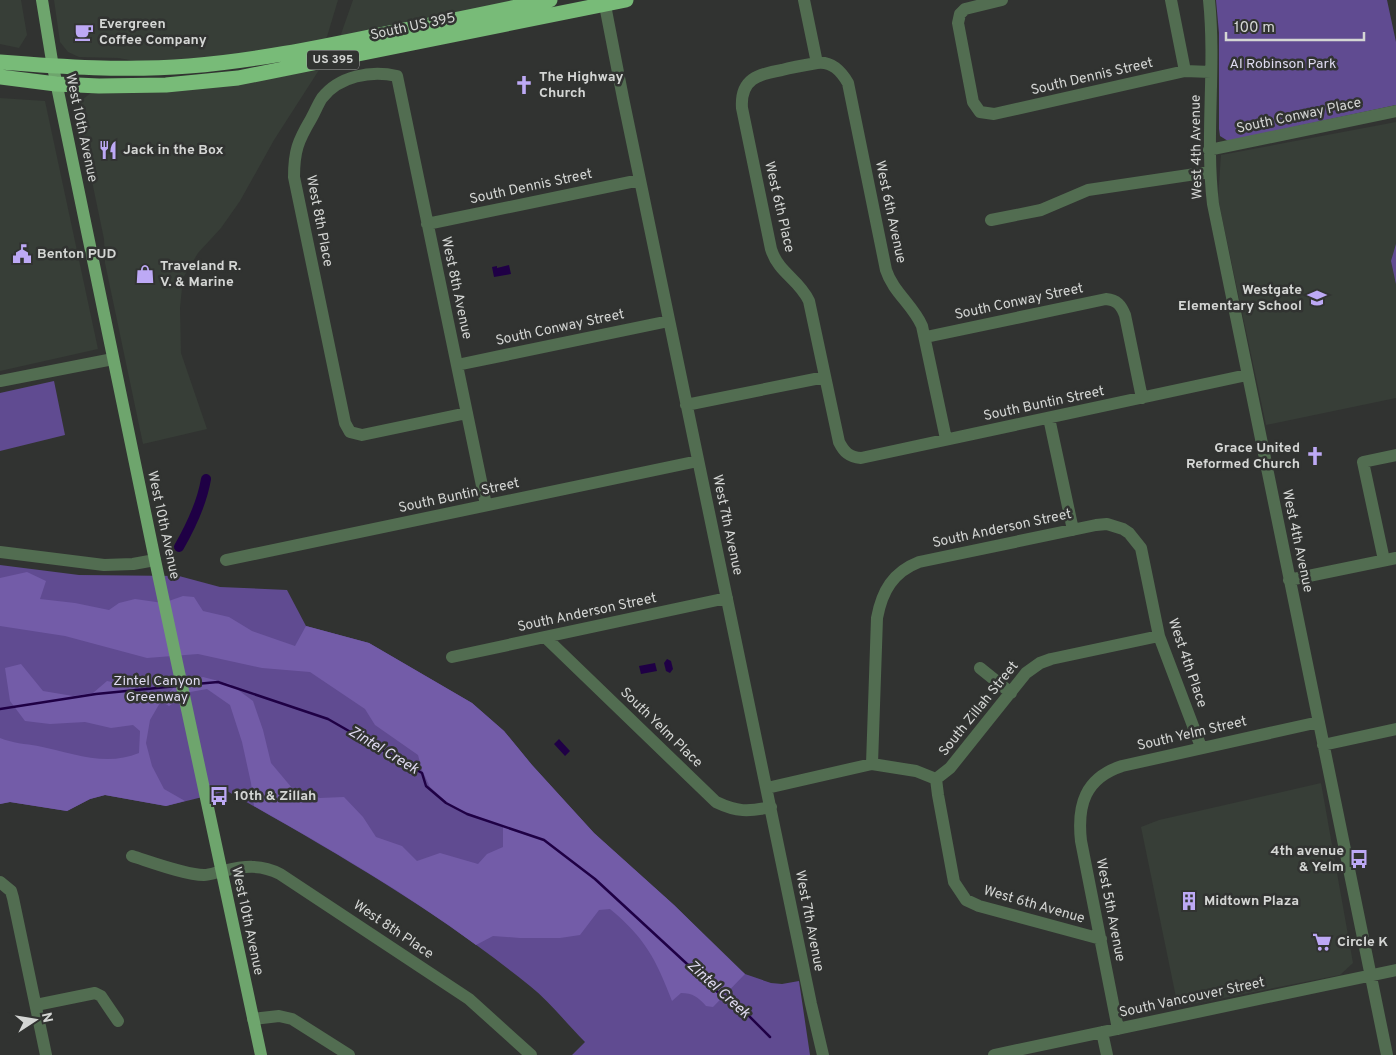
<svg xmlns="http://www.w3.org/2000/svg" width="1396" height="1055" font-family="Overpass,sans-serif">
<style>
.built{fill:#373e37}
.green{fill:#604b91}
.forest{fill:#735ca8}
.water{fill:#1f0045}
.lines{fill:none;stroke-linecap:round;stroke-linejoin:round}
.stream{stroke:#1f0045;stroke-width:2.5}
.canal{stroke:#1f0045;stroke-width:10}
.minor{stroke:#526d51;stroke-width:12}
.major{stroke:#6ea56d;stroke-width:12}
.highway{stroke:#78bb78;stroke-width:15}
.labels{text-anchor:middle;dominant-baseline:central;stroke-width:5;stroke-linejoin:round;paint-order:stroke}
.shield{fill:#313331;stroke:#a3a5a3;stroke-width:1}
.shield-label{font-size:12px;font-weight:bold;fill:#d4d6d4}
.poi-label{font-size:14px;font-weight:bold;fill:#d4d6d4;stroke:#313331;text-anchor:start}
.street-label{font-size:14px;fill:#d4d6d4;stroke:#313331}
.park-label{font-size:14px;fill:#dfdbf0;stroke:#313331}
.water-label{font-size:15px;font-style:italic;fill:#dfdaf0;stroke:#313331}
</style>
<rect width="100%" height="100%" fill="#313331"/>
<path class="built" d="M0 0H21L27 35 19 48 0 44Z
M54 0H338L326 40 251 53 148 63 118 58 79 57 68 52 60 42Z
M353 0H517L340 37Z
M319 70 274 140 240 201 221 228 198 253 183 278 180 308 181 353 207 429 143 444 105 263 104 239 78 114 82 100 92 92 255 81Z
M0 98 45 101 98 349 0 371Z
M1396 122V398L1266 425 1218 199 1221 155Z
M1321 783 1353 963 1340 975 1178 1007 1141 827 1159 820Z"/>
<path class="green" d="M1216 0H1387L1396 42V105L1228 141 1220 136 1219 129V33Z
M1396 244V284L1391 261Z
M54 381 65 435 0 451V393Z
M0 565 79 575 179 576 220 587 287 590 306 626 369 643 472 703 504 731 532 765 594 833 674 905 736 967 745 974 771 983 782 984 799 981 810 1055H572L585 1042C567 1024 550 1002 530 986 436 910 331 850 227 791L166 806 105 795 90 799 67 811 10 802 0 804Z"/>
<path class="forest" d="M27 572 46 581 40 599 75 603 109 610 119 603 135 599 163 603 183 596 194 597 203 611 229 617 252 631 295 646 306 626 369 643 472 703 504 731 532 765 594 833 674 905 745 974 713 1007 706 1006C698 997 693 993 681 993L672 1001C656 959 645 938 610 909L599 910 580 935 560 938H520L493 936 476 945C406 893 330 849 254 806L251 783 242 742 230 705 207 689 190 692 169 706 161 701 150 720 146 743 152 766 164 789 185 801 166 806 105 795 90 799 67 811 10 802 0 804V738C12 743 26 744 38 746 72 753 106 767 139 753L140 731 133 725 111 728 85 722 50 724 25 721 10 701 5 668 21 664 43 691 73 696 93 693 107 681 133 686 140 697 161 701 175 686 203 677 230 684 253 701 263 730 271 763 292 788 320 798 344 797 363 817 376 837 402 846 417 861 440 853 478 864 487 854 503 847V827L451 806 430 787 422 770 418 755 375 725 365 709 310 672 262 668 198 654 147 658 65 636 0 626V578Z"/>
<path class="water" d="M509 265 511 274 494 277 492 267 497 266V268Z
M667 659 671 661 673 669 670 673 666 671 664 663Z
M655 663 657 671 641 674 639 666Z
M559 739 570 751 565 756 554 744Z"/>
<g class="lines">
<path class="stream" d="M185 685 218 682 328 719 422 773 426 786 446 803 467 814 544 840 595 879 712 987 730 1003 745 1012 770 1037
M0 709 96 694 177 686"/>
<path class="canal" d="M179 547C191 526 202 503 206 479"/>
<path class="minor" d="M604 0 623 98 811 1004 823 1055
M804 0 817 63C832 61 841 71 848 83L886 270C893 292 913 305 922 326L946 439
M1002 0 965 9 960 14 958 23 973 102 980 112 994 114 1185 71 1211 72
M1171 0 1185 71
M1209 0C1216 68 1205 136 1213 204L1387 1055
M817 63C805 65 793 67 782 70 758 74 740 79 742 108L771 249C779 274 798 278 809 301L839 442C844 452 849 457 861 458L1247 375
M1209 150 1396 111
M991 220 1041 210 1088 190 1209 172
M427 224 640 180
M926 337 1106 299C1117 300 1121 305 1125 315L1142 398
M457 365 669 321
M0 381 113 359
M686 405 825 377
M467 413 362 435 350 432 345 423 294 177C294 151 298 141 311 119 315 112 318 104 322 98 339 76 371 70 397 76L486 505
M1049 418 1073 530
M0 552 104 565 133 564 155 560
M226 560 698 461
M1384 560 1363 462 1396 455
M1289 580 1396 558
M545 637 716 802C737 812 748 812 771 807
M452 657 727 598
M980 668 1011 693
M1323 745 1396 729
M872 764 877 618C882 591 893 572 919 562L1096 525 1107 524 1123 529 1129 533 1141 548 1159 636 1201 747
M936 779 938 795 954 882 966 900 979 906 1101 939
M767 788 872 764 916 771 936 779 950 768 1026 673 1040 663 1051 659 1159 636
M132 856C151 862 186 875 204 875 210 875 217 872 223 871 244 866 261 864 280 874L469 999 531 1055
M0 882 11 891 13 898 46 1055
M36 1005 95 993 101 996 118 1021
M253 1019 279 1016 292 1019 349 1055
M1118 1029 1081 841C1077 805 1085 778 1122 766L1319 722
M1102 1032 1107 1055
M994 1055 1396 970"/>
<path class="major" d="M42 0 53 67 155 560 261 1055"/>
<path class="highway" d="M0 62C62 67 126 71 189 66 253 61 316 48 379 35 436 24 493 12 550 0
M0 77 56 84 99 86 166 85 238 78 626 0"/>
</g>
<defs>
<g id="cafe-bare" transform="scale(1.5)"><path d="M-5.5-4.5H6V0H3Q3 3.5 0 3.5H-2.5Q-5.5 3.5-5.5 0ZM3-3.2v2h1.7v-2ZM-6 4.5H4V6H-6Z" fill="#bda9f5" stroke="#313331" stroke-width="2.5" paint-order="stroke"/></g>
<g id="church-bare" transform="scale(1.5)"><path d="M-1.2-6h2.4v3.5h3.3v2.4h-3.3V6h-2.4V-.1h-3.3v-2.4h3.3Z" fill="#bda9f5" stroke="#313331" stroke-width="2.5" paint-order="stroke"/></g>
<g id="restaurant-bare" transform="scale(1.5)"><path d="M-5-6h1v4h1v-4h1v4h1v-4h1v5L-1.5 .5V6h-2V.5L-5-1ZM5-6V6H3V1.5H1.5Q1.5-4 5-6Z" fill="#bda9f5" stroke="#313331" stroke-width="2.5" paint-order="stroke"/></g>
<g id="civic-bare" transform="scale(1.5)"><path d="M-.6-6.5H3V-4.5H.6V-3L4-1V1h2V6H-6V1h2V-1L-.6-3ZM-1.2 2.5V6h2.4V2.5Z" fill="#bda9f5" stroke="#313331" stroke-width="2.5" paint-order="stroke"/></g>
<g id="shop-bare" transform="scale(1.5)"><path d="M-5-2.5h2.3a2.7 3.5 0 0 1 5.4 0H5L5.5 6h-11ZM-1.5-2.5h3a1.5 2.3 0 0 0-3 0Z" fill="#bda9f5" stroke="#313331" stroke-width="2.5" paint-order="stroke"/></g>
<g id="school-bare" transform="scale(1.5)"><path d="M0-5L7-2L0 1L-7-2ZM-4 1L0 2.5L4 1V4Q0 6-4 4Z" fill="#bda9f5" stroke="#313331" stroke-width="2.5" paint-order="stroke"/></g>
<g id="bus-bare" transform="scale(1.5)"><path d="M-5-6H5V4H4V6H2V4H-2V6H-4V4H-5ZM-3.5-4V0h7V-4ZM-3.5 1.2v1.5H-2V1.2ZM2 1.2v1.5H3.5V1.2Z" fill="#bda9f5" stroke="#313331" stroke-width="2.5" paint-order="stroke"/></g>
<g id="building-bare" transform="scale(1.5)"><path d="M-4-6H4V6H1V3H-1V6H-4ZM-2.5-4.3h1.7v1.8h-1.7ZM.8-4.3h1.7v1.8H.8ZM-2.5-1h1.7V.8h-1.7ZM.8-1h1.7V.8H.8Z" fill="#bda9f5" stroke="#313331" stroke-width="2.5" paint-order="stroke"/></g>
<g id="supermarket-bare" transform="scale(1.5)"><path d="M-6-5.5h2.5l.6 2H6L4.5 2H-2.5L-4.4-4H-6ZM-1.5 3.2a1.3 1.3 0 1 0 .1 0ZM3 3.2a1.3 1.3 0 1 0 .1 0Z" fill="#bda9f5" stroke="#313331" stroke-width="2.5" paint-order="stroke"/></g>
</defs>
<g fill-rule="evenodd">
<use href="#cafe-bare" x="84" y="32"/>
<use href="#church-bare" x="524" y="85"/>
<use href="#restaurant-bare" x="108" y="150"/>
<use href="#civic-bare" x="22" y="254"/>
<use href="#shop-bare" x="145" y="274"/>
<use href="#school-bare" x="1317" y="298"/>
<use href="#church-bare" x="1315" y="456"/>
<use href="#bus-bare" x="219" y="796"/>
<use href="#bus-bare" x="1359" y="859"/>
<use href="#building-bare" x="1189" y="901"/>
<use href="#supermarket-bare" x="1322" y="942"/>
</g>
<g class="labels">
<rect class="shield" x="307" y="50.5" width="52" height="19" rx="4"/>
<g class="shield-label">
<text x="333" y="60">US 395</text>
</g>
<g class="poi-label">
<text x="99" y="24">Evergreen<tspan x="99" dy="16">Coffee Company</tspan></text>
<text x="539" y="77">The Highway<tspan x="539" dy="16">Church</tspan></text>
<text x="123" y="150">Jack in the Box</text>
<text x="37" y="254">Benton PUD</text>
<text x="160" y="266">Traveland R.<tspan x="160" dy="16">V. &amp; Marine</tspan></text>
<text x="1302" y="290" text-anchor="end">Westgate<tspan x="1302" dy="16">Elementary School</tspan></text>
<text x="1300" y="448" text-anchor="end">Grace United<tspan x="1300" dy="16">Reformed Church</tspan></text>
<text x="234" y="796">10th &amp; Zillah</text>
<text x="1344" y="851" text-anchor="end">4th avenue<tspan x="1344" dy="16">&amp; Yelm</tspan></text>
<text x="1204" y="901">Midtown Plaza</text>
<text x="1337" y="942">Circle K</text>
</g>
<g class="street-label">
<text transform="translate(413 27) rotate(-12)">South US 395</text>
<text transform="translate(1092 77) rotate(-13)">South Dennis Street</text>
<text transform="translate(1299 116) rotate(-12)">South Conway Place</text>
<text transform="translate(81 128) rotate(78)">West 10th Avenue</text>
<text transform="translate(1197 147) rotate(-91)">West 4th Avenue</text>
<text transform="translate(531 187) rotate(-12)">South Dennis Street</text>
<text transform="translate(779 207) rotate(77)">West 6th Place</text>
<text transform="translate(890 212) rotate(78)">West 6th Avenue</text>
<text transform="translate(319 221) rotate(79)">West 8th Place</text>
<text transform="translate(456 288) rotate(78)">West 8th Avenue</text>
<text transform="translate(1019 302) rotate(-12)">South Conway Street</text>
<text transform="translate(560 328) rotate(-12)">South Conway Street</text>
<text transform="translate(1044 404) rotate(-12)">South Buntin Street</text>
<text transform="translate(459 496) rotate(-12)">South Buntin Street</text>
<text transform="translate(163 525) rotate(78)">West 10th Avenue</text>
<text transform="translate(727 525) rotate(78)">West 7th Avenue</text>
<text transform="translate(1002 529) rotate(-12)">South Anderson Street</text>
<text transform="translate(1297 541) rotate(78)">West 4th Avenue</text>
<text transform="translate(587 613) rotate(-12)">South Anderson Street</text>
<text transform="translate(1187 663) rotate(71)">West 4th Place</text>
<text transform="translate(979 709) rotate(-51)">South Zillah Street</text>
<text transform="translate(661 728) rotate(44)">South Yelm Place</text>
<text transform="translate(1192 734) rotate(-13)">South Yelm Street</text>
<text transform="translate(1034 905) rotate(16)">West 6th Avenue</text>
<text transform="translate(1110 910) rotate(79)">West 5th Avenue</text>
<text transform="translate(247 921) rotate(78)">West 10th Avenue</text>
<text transform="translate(809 921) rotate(79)">West 7th Avenue</text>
<text transform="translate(393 930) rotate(34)">West 8th Place</text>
<text transform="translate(1192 998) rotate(-12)">South Vancouver Street</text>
</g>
<g class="park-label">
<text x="1283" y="64">Al Robinson Park</text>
<text x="157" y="681">Zintel Canyon<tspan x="157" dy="16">Greenway</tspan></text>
</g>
<g class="water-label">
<text transform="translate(383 751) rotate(31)">Zintel Creek</text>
<text transform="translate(718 990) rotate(42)">Zintel Creek</text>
</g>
</g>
<g transform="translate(35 1020) rotate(78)" stroke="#313331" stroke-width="4" paint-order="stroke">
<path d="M0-4L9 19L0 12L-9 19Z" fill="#d4d6d4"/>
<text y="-8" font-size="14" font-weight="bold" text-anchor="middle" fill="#d4d6d4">N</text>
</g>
<path d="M1226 32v8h138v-8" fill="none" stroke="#d4d6d4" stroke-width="2.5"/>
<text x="1234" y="32" font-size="15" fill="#d4d6d4" stroke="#313331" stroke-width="4" paint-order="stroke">100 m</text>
</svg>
